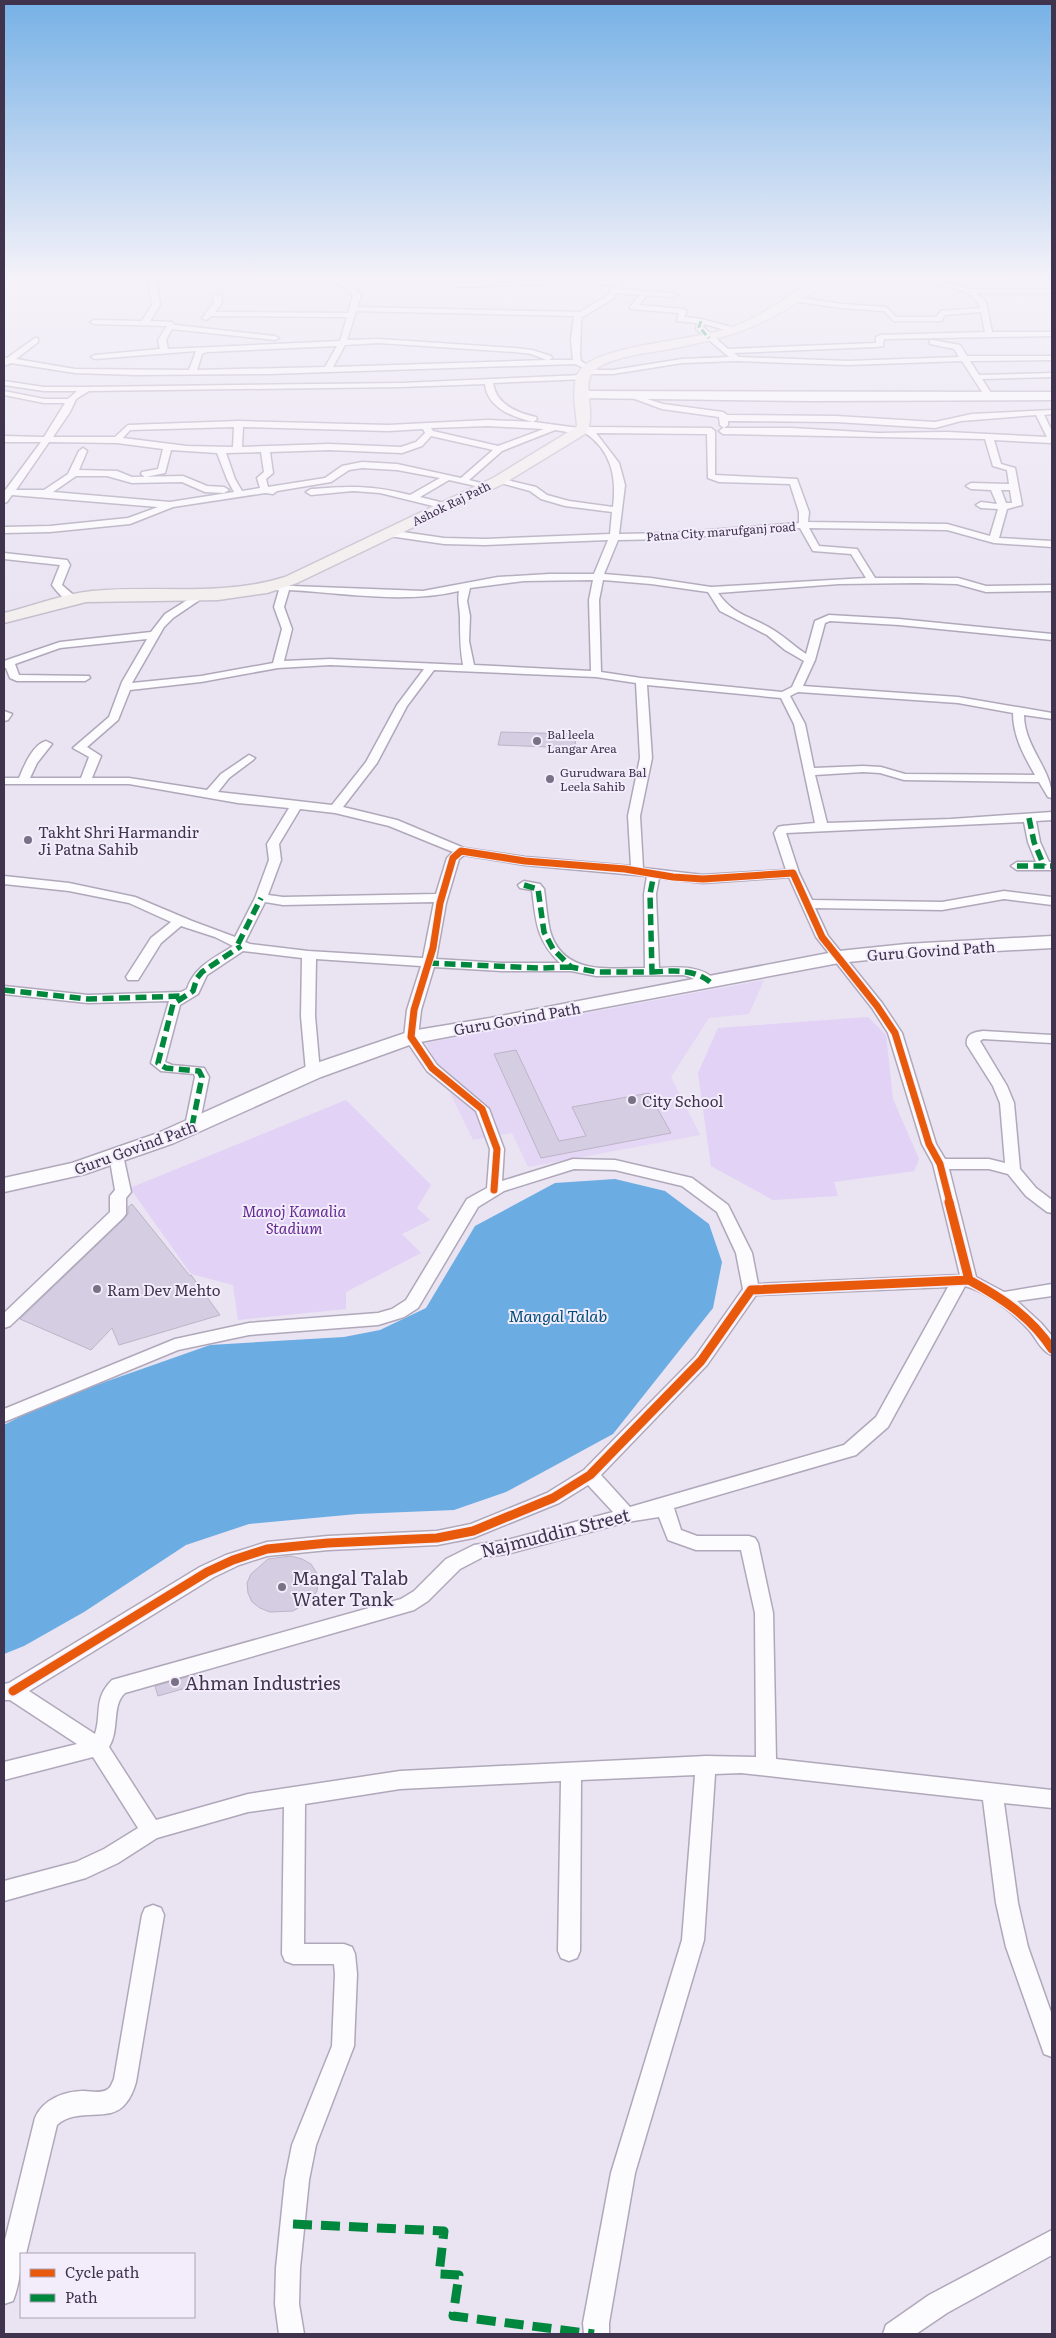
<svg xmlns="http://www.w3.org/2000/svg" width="1056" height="2338" font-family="Literata,serif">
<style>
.built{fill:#e4d7f6}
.green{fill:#e1d2f6}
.water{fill:#6bace3}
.building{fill:#d5cde1;stroke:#bdb4c8}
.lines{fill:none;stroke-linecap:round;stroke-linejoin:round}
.street-casing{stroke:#b0a8ba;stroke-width:3}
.secondary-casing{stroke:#b0a8ba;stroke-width:3}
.primary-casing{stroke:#c6c0cd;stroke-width:3}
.street{fill:#fcfbfd;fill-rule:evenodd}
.secondary{fill:#fcfbfd;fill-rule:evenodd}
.primary{fill:#f3efee;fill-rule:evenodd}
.quiet-far2{stroke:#00873e;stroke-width:3;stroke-dasharray:7 3;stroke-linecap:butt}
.quiet-far1{stroke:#00873e;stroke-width:5.5;stroke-dasharray:11 5.5;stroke-linecap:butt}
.quiet{stroke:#00873e;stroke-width:9;stroke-dasharray:19 9;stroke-linecap:butt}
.cycleway-far1-casing{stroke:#f3edfb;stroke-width:9}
.cycleway-casing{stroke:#f3edfb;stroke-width:12}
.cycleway-far1{stroke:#e8590c;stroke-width:7}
.cycleway{stroke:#e8590c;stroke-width:9}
.poi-dot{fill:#7b7187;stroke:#f3edfb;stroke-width:2}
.labels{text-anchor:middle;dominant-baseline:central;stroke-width:4;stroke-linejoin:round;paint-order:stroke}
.far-street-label{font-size:12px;fill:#40334e;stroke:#f3edfb}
.far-poi-label{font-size:12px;fill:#40334e;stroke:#f3edfb;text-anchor:start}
.poi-label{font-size:15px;fill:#40334e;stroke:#f3edfb;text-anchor:start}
.street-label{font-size:15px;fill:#40334e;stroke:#f3edfb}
.park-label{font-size:15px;font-style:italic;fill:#632994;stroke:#f3edfb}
.water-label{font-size:16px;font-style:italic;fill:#014d7b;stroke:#f3edfb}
.near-street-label{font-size:18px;fill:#40334e;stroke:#f3edfb}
.near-poi-label{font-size:18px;fill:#40334e;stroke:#f3edfb;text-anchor:start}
</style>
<rect width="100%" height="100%" fill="#e9e3f2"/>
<path class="built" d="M764 980 749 1014 709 1018 671 1077 700 1135 528 1167 512 1133 473 1140 426 1043Z"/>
<path class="green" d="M868 1017 886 1035 893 1099 919 1159 914 1171 834 1182 838 1196 773 1200 711 1166 698 1073 718 1028Z
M346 1100 431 1185 417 1208 430 1220 402 1234 421 1253 346 1292V1309L238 1320 233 1285 191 1274 130 1188Z"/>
<path class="water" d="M615 1179 665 1191 709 1224 722 1262 713 1308 613 1434 506 1492 454 1510 357 1514 249 1524 186 1545 84 1612 24 1646 4 1654V1425L48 1402 210 1345 344 1337 380 1330 426 1308 475 1226 555 1183Z"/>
<path class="building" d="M501 732 576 734 575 748 498 745Z
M516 1050 559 1141 586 1136 572 1107 649 1093 671 1133 541 1158 494 1054Z
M132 1204 190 1276 191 1275 220 1315 119 1345 112 1328 91 1350 20 1319 124 1219 128 1214V1207Z
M291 1556 302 1559 311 1564 316 1572 318 1581 317 1591 311 1600 293 1611 270 1612 260 1608 252 1602 248 1593 247 1583 251 1574 268 1559Z
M194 1675 196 1685 158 1696 155 1686Z"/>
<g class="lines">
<g class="street-casing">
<path id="street" d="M155 278H162L157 284 160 305 150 321 172 322 175 325 275 336 279 338 275 340 172 329 166 340 168 349 340 341 347 317 211 316 206 320 202 318 214 303 213 296 217 294 221 296 222 303 215 312 348 313 353 295 349 290 325 278C339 278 352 283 361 295L357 307 580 312 608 295 614 284 564 283 462 287 414 278C431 278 447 282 464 283 515 284 567 279 619 280L623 282 619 289 673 293 677 295 673 297 647 295 639 305 683 309 687 311 684 317 701 319 739 329 740 331 736 333 704 324 703 327 728 349 876 343V337L880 335 985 332 981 312 944 315 942 321H894L884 311 841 308 792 301V297H795L841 304 886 307 896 317H936L941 311 980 308C974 284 933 288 917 278H929L969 289H1052V293H976L986 302 992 332H1052V336L884 339 883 346 876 347 734 353 739 357 848 361 959 357 954 349 930 344V340H933L960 345 967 356H1052V360L970 361 979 375 1052 373V377L982 379 993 396 989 398H986L962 361 848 365 737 361 682 363 613 374H583V370H613L682 359 729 357 696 329 697 323 677 321 679 313 631 309 630 307 640 295 616 293 614 298 581 318 580 356 581 361 588 366 584 368 575 364 269 374 136 375 75 373 11 363 4 366V358H7L35 338H38V342L16 359 75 369 189 370 196 351 95 359 91 357 95 355 160 349 158 340 167 326 94 324 90 322 94 320 142 321 152 305 149 284ZM356 311 574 316 571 340 573 360H549L552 358 551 356 532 350 515 348 379 339 347 340ZM379 343 515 352 531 354 547 360 333 367 345 345ZM337 346 325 367 197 370 202 354 207 352Z
M583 375H586V379L493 383C496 405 518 413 536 417L537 419 533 422C513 417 487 408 485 384L401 387 89 391 76 399 70 412 53 437H115L128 425 239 421 388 425 488 420 534 422 579 428 583 425 588 427 711 428 715 431V475L797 479 809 512 808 522 947 524 990 536 998 509 981 508 976 505 981 502 997 504 991 490 971 489 966 486 971 483 1009 484 1007 470 993 466 985 439 723 434 719 431 723 428H792L878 433 947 432 1047 437 1036 415 961 421 935 428 836 422 728 421V425L724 428 720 425 719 417 662 409 624 395 628 393 663 404 723 412 727 415 836 416 935 422 972 414 1052 410V414L1044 415 1052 431V443L994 440 1001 464 1015 468 1022 505 1007 509 999 538 1052 541V547L994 543 947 530 809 528 819 546 857 549 875 578H958L986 586 1052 585V591L986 592 957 584 917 583 839 584 718 593C735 617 752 616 775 631 786 638 795 647 806 654L815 621 829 615 899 619 1052 634V640L899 625 830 621 825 623 815 660 803 686 958 697 1052 713V719L1024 715C1024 747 1052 769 1052 798L1048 797 1039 782 904 780 880 773 863 772 815 775 827 823 951 819 1052 812V820L1036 821 1040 842 1049 862H1052V870H1017L1011 866 1017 862H1036L1028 842 1024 822 786 833 799 873 812 900 942 902 1004 891 1052 897V905L1004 899 942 910 815 908 828 936 882 1003 902 1033 936 1144 945 1159H989L1005 1163 1000 1103 993 1086 967 1045C965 1034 974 1032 983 1031L1052 1035V1043L983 1039 980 1041 1007 1086 1014 1103 1020 1169 1036 1188 1052 1200V1213L1047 1212 1026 1196 1008 1174 989 1169H949L976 1277 1004 1292 1052 1284V1296L1017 1301 1041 1323 1052 1336V1355C1042 1352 1036 1338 1029 1330 1013 1313 988 1292 965 1286L888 1427 856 1455 674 1508 681 1530 697 1536H749L755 1538 758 1543 773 1613 776 1759 1052 1790V1808L1004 1803 1018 1903 1028 1947 1052 2015V2057L1044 2054 1006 1947 996 1903 983 1800 741 1773 715 1774 704 1940 635 2173 609 2323V2334H584L583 2323 611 2173 682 1940 695 1775 581 1780 580 1951 577 1958 569 1961 561 1958 558 1951 561 1781 400 1789 305 1804 304 1944H344L352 1947 355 1954 357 1974 354 2046 316 2145 309 2180 300 2268 299 2304 304 2334H279L275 2304 276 2268 285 2180 292 2145 332 2046 335 1974 334 1964H293L285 1961 282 1954 284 1807 248 1812 157 1838 118 1863 86 1878 4 1901V1881L76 1862 104 1849 138 1828 93 1757 4 1780V1762L77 1744 10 1700H4V1684L9 1683 200 1567 226 1555 267 1542 328 1536 437 1531 471 1524 547 1493 584 1470 695 1357 743 1289 736 1253 717 1212 682 1186 615 1170 574 1169 504 1191 478 1207 418 1308 404 1317 378 1325 249 1335 178 1350 4 1422V1409L175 1339 249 1323 378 1313 392 1309 406 1300 467 1199 487 1188 490 1149 476 1111 427 1071 404 1037 407 1010 421 966 316 959 315 1016 320 1072 313 1076 306 1072 301 1016 302 958 243 951 207 975 198 994 180 1005 165 1062 172 1065 204 1068 209 1077 199 1126 192 1131 185 1126 195 1077 194 1074 161 1071 151 1063 169 1001 88 1003 4 994V986L88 995 181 992 187 989C194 967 214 958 233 946L215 937 181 926 161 943 138 980H128L126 977 151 938 171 922 129 903 69 891 4 884V876L69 883 135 897 192 921 235 937 255 898 269 860 267 844 289 808 238 803 129 784H4V778H19C24 766 33 744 46 741L52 744 37 763 30 778H81L89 757 73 748 109 717 122 682 147 639 60 648 15 664 19 675 89 676 90 678 85 681H17L10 678 6 668H4V661L60 642 151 632 165 614 200 592 204 593V597L173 618 164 627 132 683 201 676 273 663 282 629 274 607 279 590 266 589V585L423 591 498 577 549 574H594L608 540 485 545 444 544 389 536 384 533 389 530 444 538 485 539 610 534 612 512 565 506 541 499 530 491 494 481 498 478 536 487 547 495 569 501 613 507C617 476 611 450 584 432L580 434 555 430 502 451 469 480 489 485V489L449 480 420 497 448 504 450 506 445 509 380 493 353 491 311 495 306 492 311 489C350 486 372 485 410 495L440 478 397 470 362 468 349 470 331 482 277 491 273 494 265 493 173 507 130 524 50 532 4 533V527L50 526 128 518 158 507 12 495 7 502 4 503V492L41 442H4V436L44 437 65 403H44L4 395V391L44 399H68L77 391H44L4 385V381L44 387H86L401 383ZM488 426 544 429 498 446 433 431 431 428ZM234 427 233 447 187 446 123 438 130 430ZM243 427 388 431 423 429 425 433 416 442 401 447 329 444 242 447ZM596 433 707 434 708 478 719 482 790 484 799 512V523L671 533 619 534 625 485 619 463ZM431 436 493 450 461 478 397 464 362 462 342 466 325 478 268 487 266 479 273 473 270 452 329 450 402 453 422 446ZM49 442 117 443 163 449 158 469 142 472 141 474 145 477 165 473 171 450 217 453 227 479 234 492 170 502 53 492 76 476H107L132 483 182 482 205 492 224 493 229 490 224 487 207 486 183 476 132 477 117 471 79 470 87 451 83 448 79 451 68 474 44 490H16ZM261 452 264 472 257 478 260 488 242 491 235 479 226 453ZM1001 490H1010L1012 503H1006ZM800 528 813 551 851 554 866 578 711 587 651 578 604 574 618 540 671 539ZM593 580 589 600 591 671 474 665 469 641 470 616 467 601 470 588 524 581ZM603 580 651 584 708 592 720 611 767 635 785 650 804 661 792 687 782 692 641 678 601 672 599 600ZM289 590C346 593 403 604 459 591 457 601 460 608 460 618 460 634 460 648 463 665L330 659 284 661 292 629 284 607ZM330 665 424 669 397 705 366 762 332 805 218 792 229 778 253 760 255 758 249 755 221 774 207 790 129 778H92L101 756 87 747 118 720 130 690 201 682 278 668ZM434 670 596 677 636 683 640 758 628 816 631 866 525 857 464 848 397 820 343 807 377 763 407 706ZM647 685 781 698 794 724 815 823 782 826 778 827 774 833 786 870 703 875 643 868 640 816 652 758ZM798 692 958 703 1013 713C1013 736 1024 756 1035 775L905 774 881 767 863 766 814 768 805 724 790 696ZM300 809 335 813 389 826 453 852 447 858 436 894 283 897 268 895 281 860 279 844ZM464 855 525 865 647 876 644 894 645 968C609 968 563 976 550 931 547 918 546 903 544 889L540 884 524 881 518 885 520 888 532 890C536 921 536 940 560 963H502L436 959 446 903 459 859ZM789 877 816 937 872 1008 888 1033 922 1144 933 1164 960 1275 758 1284 752 1253 728 1205 692 1178 615 1160 573 1159 502 1181 504 1149 489 1109 437 1065 418 1037 421 1010 434 967 502 971H571L596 976 683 975C694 977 704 987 715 985L717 982C703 965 678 967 659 968L656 894 659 878 703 883ZM265 902 283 905 434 902 423 958 308 951 250 944 245 942ZM948 1287 876 1417 844 1445 630 1507 601 1475 707 1365 756 1295ZM588 1485 613 1512 507 1540 474 1545 446 1559 414 1591 401 1599 112 1680C93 1699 102 1713 95 1734L29 1691 214 1577 239 1565 267 1556 328 1550 437 1545 473 1538 559 1503ZM659 1517 668 1540 696 1550H741L755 1613 756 1757 706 1756 400 1771 248 1794 156 1820 109 1747C120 1729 111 1706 125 1693L414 1610 428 1601 460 1569 483 1557 507 1554 627 1522Z
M4 553 67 560 70 565 62 585 78 599 77 601C65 603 58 593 52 585L60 565 4 559Z
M4 711 12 714 8 720 4 721Z
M116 1150 121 1152 123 1155 131 1192 126 1198V1214L123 1218 10 1326 4 1328V1313L110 1212V1196L115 1190 109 1155 111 1152Z
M153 1905 161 1908 164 1915 136 2082C134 2089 131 2097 126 2103 111 2124 78 2106 57 2125L26 2254H21C21 2271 19 2285 13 2301L4 2304V2244L35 2118C43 2099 65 2091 84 2091 91 2091 102 2094 108 2089 111 2087 112 2083 114 2079L142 1915 145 1908Z
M1052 2230V2255L947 2313 916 2334H883L886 2325 929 2295Z"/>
</g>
<g class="secondary-casing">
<path id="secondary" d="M583 391 1052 392V400L810 401 579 398 577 395Z
M1052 936V948L906 956 839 963 415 1043 321 1077 174 1143 85 1174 4 1192V1178L72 1163 158 1133 305 1067 411 1031 490 1018 839 951 906 944Z"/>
</g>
<g class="primary-casing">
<path id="primary" d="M815 278H829C822 287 811 293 802 299 753 332 721 339 664 350 646 353 605 358 593 372 581 385 598 418 585 434L503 484 297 583 267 593 218 600 86 602 4 623V613C33 606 63 594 92 591 158 585 221 597 285 577L493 478 575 428 577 426C576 409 569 379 583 367 608 344 694 341 730 328 761 317 788 297 815 278Z"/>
</g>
<use href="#street" class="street"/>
<use href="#secondary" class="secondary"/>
<use href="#primary" class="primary"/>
<path class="quiet-far2" d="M701 321 699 327 709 338"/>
<path class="quiet-far1" d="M1029 818 1034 842 1044 866
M1017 866H1052
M524 885 538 889 544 932 553 949 571 967 596 972H652L650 894 654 874
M238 944 261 898
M428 963 540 968 571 967
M652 972C672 971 693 968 710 982
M4 990 88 999 183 996
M192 1126 202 1077 199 1071 166 1068 158 1063 173 1004 193 991 197 978 202 972 241 946"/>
<path class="quiet" d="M293 2224 444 2231 439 2274 459 2275 453 2316 594 2334"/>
<g class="cycleway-far1-casing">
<path id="cycleway-far1" d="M494 1190 497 1149 482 1109 432 1068 411 1037 414 1010 433 948 440 903 453 858 461 851 525 861 625 869 673 877 703 879 793 873 822 937 877 1006 895 1033 929 1144 940 1164 950 1203"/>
</g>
<g class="cycleway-casing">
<path id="cycleway" d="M949 1202 969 1280C1002 1298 1031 1317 1052 1349
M13 1691 207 1572 233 1560 267 1549 328 1543 437 1538 473 1531 553 1498 590 1475 701 1361 751 1290 969 1280"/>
</g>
<use href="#cycleway-far1" class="cycleway-far1"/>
<use href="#cycleway" class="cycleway"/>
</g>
<linearGradient id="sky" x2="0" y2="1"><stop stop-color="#76b1e6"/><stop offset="0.46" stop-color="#f5f2f9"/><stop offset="1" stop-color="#f5f2f9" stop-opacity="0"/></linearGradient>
<rect width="1056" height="606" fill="url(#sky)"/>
<g class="poi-dot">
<circle cx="537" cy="741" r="5"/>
<circle cx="550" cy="779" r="5"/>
<circle cx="28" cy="840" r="5"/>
<circle cx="632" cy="1100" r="5"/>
<circle cx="97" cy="1289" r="5"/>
<circle cx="282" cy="1587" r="5"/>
<circle cx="175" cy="1682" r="5"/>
</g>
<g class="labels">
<g class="far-street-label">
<text transform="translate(451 503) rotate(-26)">Ashok Raj Path</text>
<text transform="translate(721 531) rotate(-4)">Patna City marufganj road</text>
</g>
<g class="far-poi-label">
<text x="547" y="734">Bal leela<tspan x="547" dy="14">Langar Area</tspan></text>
<text x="560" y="772">Gurudwara Bal<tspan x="560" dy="14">Leela Sahib</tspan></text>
</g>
<g class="poi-label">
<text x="38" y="831">Takht Shri Harmandir<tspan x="38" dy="17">Ji Patna Sahib</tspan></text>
<text x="642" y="1100">City School</text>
<text x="107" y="1289">Ram Dev Mehto</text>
</g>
<g class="street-label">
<text transform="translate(931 950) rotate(-4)">Guru Govind Path</text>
<text transform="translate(517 1018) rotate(-10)">Guru Govind Path</text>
<text transform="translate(135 1147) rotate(-20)">Guru Govind Path</text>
</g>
<g class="park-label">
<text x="294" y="1210">Manoj Kamalia<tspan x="294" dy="17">Stadium</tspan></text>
</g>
<g class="water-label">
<text x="558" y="1315">Mangal Talab</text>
</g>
<g class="near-street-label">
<text transform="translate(555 1532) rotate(-14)">Najmuddin Street</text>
</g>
<g class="near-poi-label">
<text x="292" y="1577">Mangal Talab<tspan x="292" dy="21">Water Tank</tspan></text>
<text x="185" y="1682">Ahman Industries</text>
</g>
</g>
<rect width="1056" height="2338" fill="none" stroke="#40334e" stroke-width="10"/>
<rect x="20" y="2253" width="175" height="65" fill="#f3edfb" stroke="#aba3b6"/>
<rect x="30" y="2269" width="25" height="8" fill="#e8590c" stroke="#aba3b6"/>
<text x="65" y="2278" font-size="15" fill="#40334e">Cycle path</text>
<rect x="30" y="2294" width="25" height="8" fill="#00873e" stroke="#aba3b6"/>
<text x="65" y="2303" font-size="15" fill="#40334e">Path</text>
</svg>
